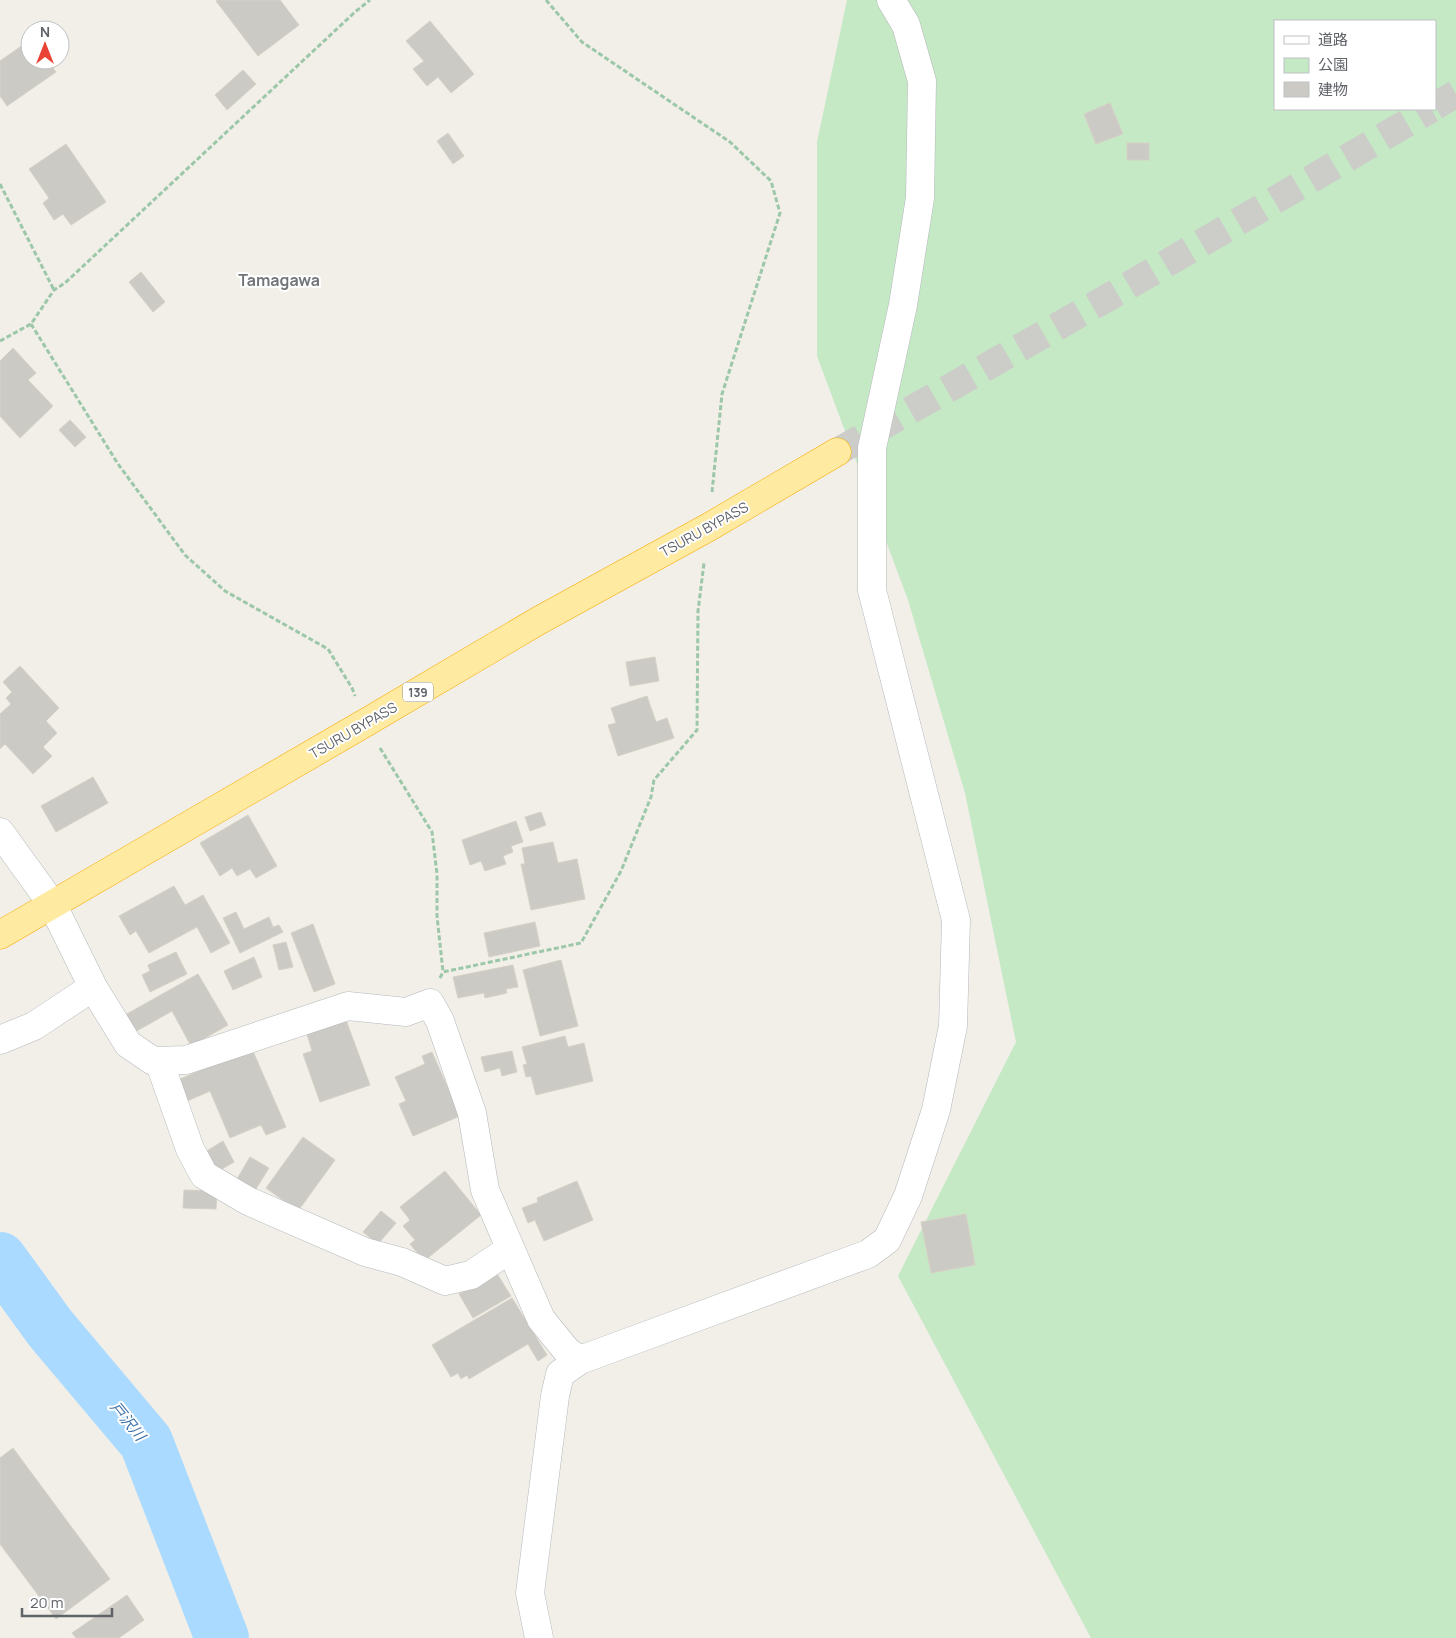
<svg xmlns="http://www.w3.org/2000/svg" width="1456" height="1638" font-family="Manrope,'Noto Sans JP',sans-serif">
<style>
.green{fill:#c5e8c5;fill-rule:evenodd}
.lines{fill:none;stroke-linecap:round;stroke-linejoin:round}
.river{stroke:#aadaff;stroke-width:54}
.building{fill:#cccac5;stroke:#d6d1c6}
.trunk-tunnel{stroke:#ccccc8;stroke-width:28;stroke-dasharray:28 14;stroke-linecap:butt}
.minor-casing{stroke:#b5b8bc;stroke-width:29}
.trunk-casing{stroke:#f9ab00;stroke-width:29}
.path{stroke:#9cc7a9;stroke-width:3;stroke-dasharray:5 2.5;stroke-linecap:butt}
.minor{stroke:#fff;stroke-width:28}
.trunk{stroke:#feeaa1;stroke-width:28}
.labels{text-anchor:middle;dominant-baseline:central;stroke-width:4;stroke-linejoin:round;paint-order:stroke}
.shield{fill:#fff;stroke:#8f9295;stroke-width:1}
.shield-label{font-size:12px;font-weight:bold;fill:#5f6368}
.street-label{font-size:14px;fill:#5f6368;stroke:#fff}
.water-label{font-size:15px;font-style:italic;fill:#4174aa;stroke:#fff}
.quarter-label{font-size:16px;font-weight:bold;fill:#70757a;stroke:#fff}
</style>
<rect width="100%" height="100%" fill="#f1efe8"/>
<path class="green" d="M847 0H1456V1638H1091L898 1276 1016 1042 965 793 908 600 817 356V142ZM1275 21H1435V109H1275Z"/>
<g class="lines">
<path class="river" d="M0 1259 50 1328 146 1442 222 1638"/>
</g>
<path class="building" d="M218 0H280L299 25 258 56 216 1Z
M430 21 474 74 451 93 438 77 427 86 413 69 424 61 406 41Z
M30 40V60H47L56 72 7 106 0 96V61Z
M243 70 256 84 227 110 215 95Z
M1110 103 1123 134 1096 144 1084 114Z
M448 133 464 156 453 164 437 141Z
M1127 143H1149V160H1127Z
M66 144 106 202 71 225 63 214 54 220 43 203 49 198 29 169Z
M141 272 165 302 153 312 129 282Z
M13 348 36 373 28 380 53 406 20 438 0 416V361Z
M70 420 86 437 75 447 59 430Z
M655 657 659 681 630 686 626 662Z
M20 666 59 708 46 721 57 733 43 747 52 756 33 774 5 744 0 749V714L11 704 6 698 12 692 3 682Z
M647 696 656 722 667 718 674 738 618 756 608 725 616 723 611 708Z
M93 777 108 803 56 832 41 806Z
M541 812 546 825 530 831 525 817Z
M248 815 277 866 256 878 250 869 237 876 232 868 220 876 200 843Z
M516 821 523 842 511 846 513 852 503 856 506 864 485 871 481 861 470 865 462 840Z
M553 842 558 863 577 859 585 899 531 910 521 864H525L522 848Z
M174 886 185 905 203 895 230 943 211 953 197 927 149 953 136 931 130 935 119 916Z
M236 912 244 929 269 917 273 927 279 925 283 932 240 953 223 918Z
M535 922 540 946 489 957 484 933Z
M313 924 335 984 314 992 291 933Z
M286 942 293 967 279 970 273 945Z
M176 952 187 974 150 992 142 975 150 971 148 965Z
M254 957 262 977 233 990 224 971Z
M561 960 578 1026 540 1036 523 970Z
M513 965 518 987 506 989 507 993 485 998 484 993 458 998 453 977Z
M198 974 228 1025 191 1046 172 1011 135 1032 125 1015Z
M346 1020 370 1085 320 1102 303 1054 312 1051 307 1034Z
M565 1036 568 1047 584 1043 593 1081 536 1095 531 1076 526 1077 523 1065 527 1064 522 1047Z
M252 1049 286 1127 266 1135 261 1125 230 1138 210 1091 185 1102 175 1081Z
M512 1051 517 1072 502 1076 500 1068 485 1072 481 1057Z
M432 1052 460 1116 413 1136 399 1104 406 1101 395 1077 425 1064 422 1056Z
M303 1137 335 1160 298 1211 266 1188Z
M223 1141 234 1162 217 1172 205 1152Z
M250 1157 269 1168 256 1189 237 1179Z
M445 1171 481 1215 424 1261 410 1244 415 1240 403 1226 410 1220 400 1207Z
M577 1181 593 1220 544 1241 535 1220 528 1223 522 1208 538 1202 537 1198Z
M184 1190 217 1191 216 1209 183 1208Z
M381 1211 396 1223 378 1244 363 1232Z
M966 1214 975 1265 931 1273 921 1222Z
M496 1272 511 1296 473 1318 459 1294Z
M512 1298 547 1355 538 1361 528 1344 469 1379 467 1375 461 1379 458 1373 451 1377 432 1345Z
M13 1448 110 1579 56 1619 0 1544V1458Z
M127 1595 144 1620 119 1638H76L72 1633Z"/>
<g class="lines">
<path class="trunk-tunnel" d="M1435 106 1456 94
M837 452 1109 297 1431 109"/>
<g class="minor-casing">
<path id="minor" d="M0 832 52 904 93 987 128 1044 153 1061 186 1060 348 1006 406 1012 430 1003 440 1021 472 1113 485 1190 541 1319 567 1351 580 1360 868 1254 887 1240 908 1196 936 1110 953 1026 956 920 872 590V448L903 305 920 198 922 81 906 25 891 0
M0 1040 34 1026 93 987
M159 1061 190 1149 204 1175 248 1201 365 1252 402 1262 445 1281 471 1275 510 1249
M539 1638 530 1593 555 1396 560 1374 580 1360"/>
</g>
<g class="trunk-casing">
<path id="trunk" d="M0 935 365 723 538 621 709 527 837 452"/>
</g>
<path class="path" d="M546 0 582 42 730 142 771 181 780 213 722 394 712 492
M0 184 54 290
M31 324 118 464 185 555 225 591 328 649 352 688 355 696
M0 341 31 324 54 290 65 283 355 12 370 0
M380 748 432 832 437 874V916L443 972
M440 978 443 972 581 943 621 871 651 797 654 780 697 730 698 611 704 563"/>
<use href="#minor" class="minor"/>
<use href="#trunk" class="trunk"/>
</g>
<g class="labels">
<rect class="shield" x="403" y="682.5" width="30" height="19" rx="4"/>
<g class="shield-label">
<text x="418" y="692">139</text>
</g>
<g class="street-label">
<text transform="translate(704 529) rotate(-29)">TSURU BYPASS</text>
<text transform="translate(353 730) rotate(-30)">TSURU BYPASS</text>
</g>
<g class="water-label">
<text transform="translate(128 1421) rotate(51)">戸沢川</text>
</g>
<g class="quarter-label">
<text x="279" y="280">Tamagawa</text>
</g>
</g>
<rect x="1274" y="20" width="162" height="90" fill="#ffffff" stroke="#bfc1c3"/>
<rect x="1284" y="36" width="25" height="8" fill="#ffffff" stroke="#bfc1c3"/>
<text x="1318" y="45" font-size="15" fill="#5f6368">道路</text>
<rect x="1284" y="58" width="25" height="15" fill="#c5e8c5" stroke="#bfc1c3"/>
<text x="1318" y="70" font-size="15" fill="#5f6368">公園</text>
<rect x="1284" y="82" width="25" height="15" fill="#cccac5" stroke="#bfc1c3"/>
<text x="1318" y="95" font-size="15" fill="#5f6368">建物</text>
<g transform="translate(45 45)"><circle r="24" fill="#ffffff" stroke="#bfc1c3"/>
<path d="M0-4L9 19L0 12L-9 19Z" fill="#ea4335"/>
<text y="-8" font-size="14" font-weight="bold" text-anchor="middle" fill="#5f6368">N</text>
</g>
<path d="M22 1608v8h90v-8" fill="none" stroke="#5f6368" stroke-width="2.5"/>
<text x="30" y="1608" font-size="15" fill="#5f6368" stroke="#ffffff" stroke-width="4" paint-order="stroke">20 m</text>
</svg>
